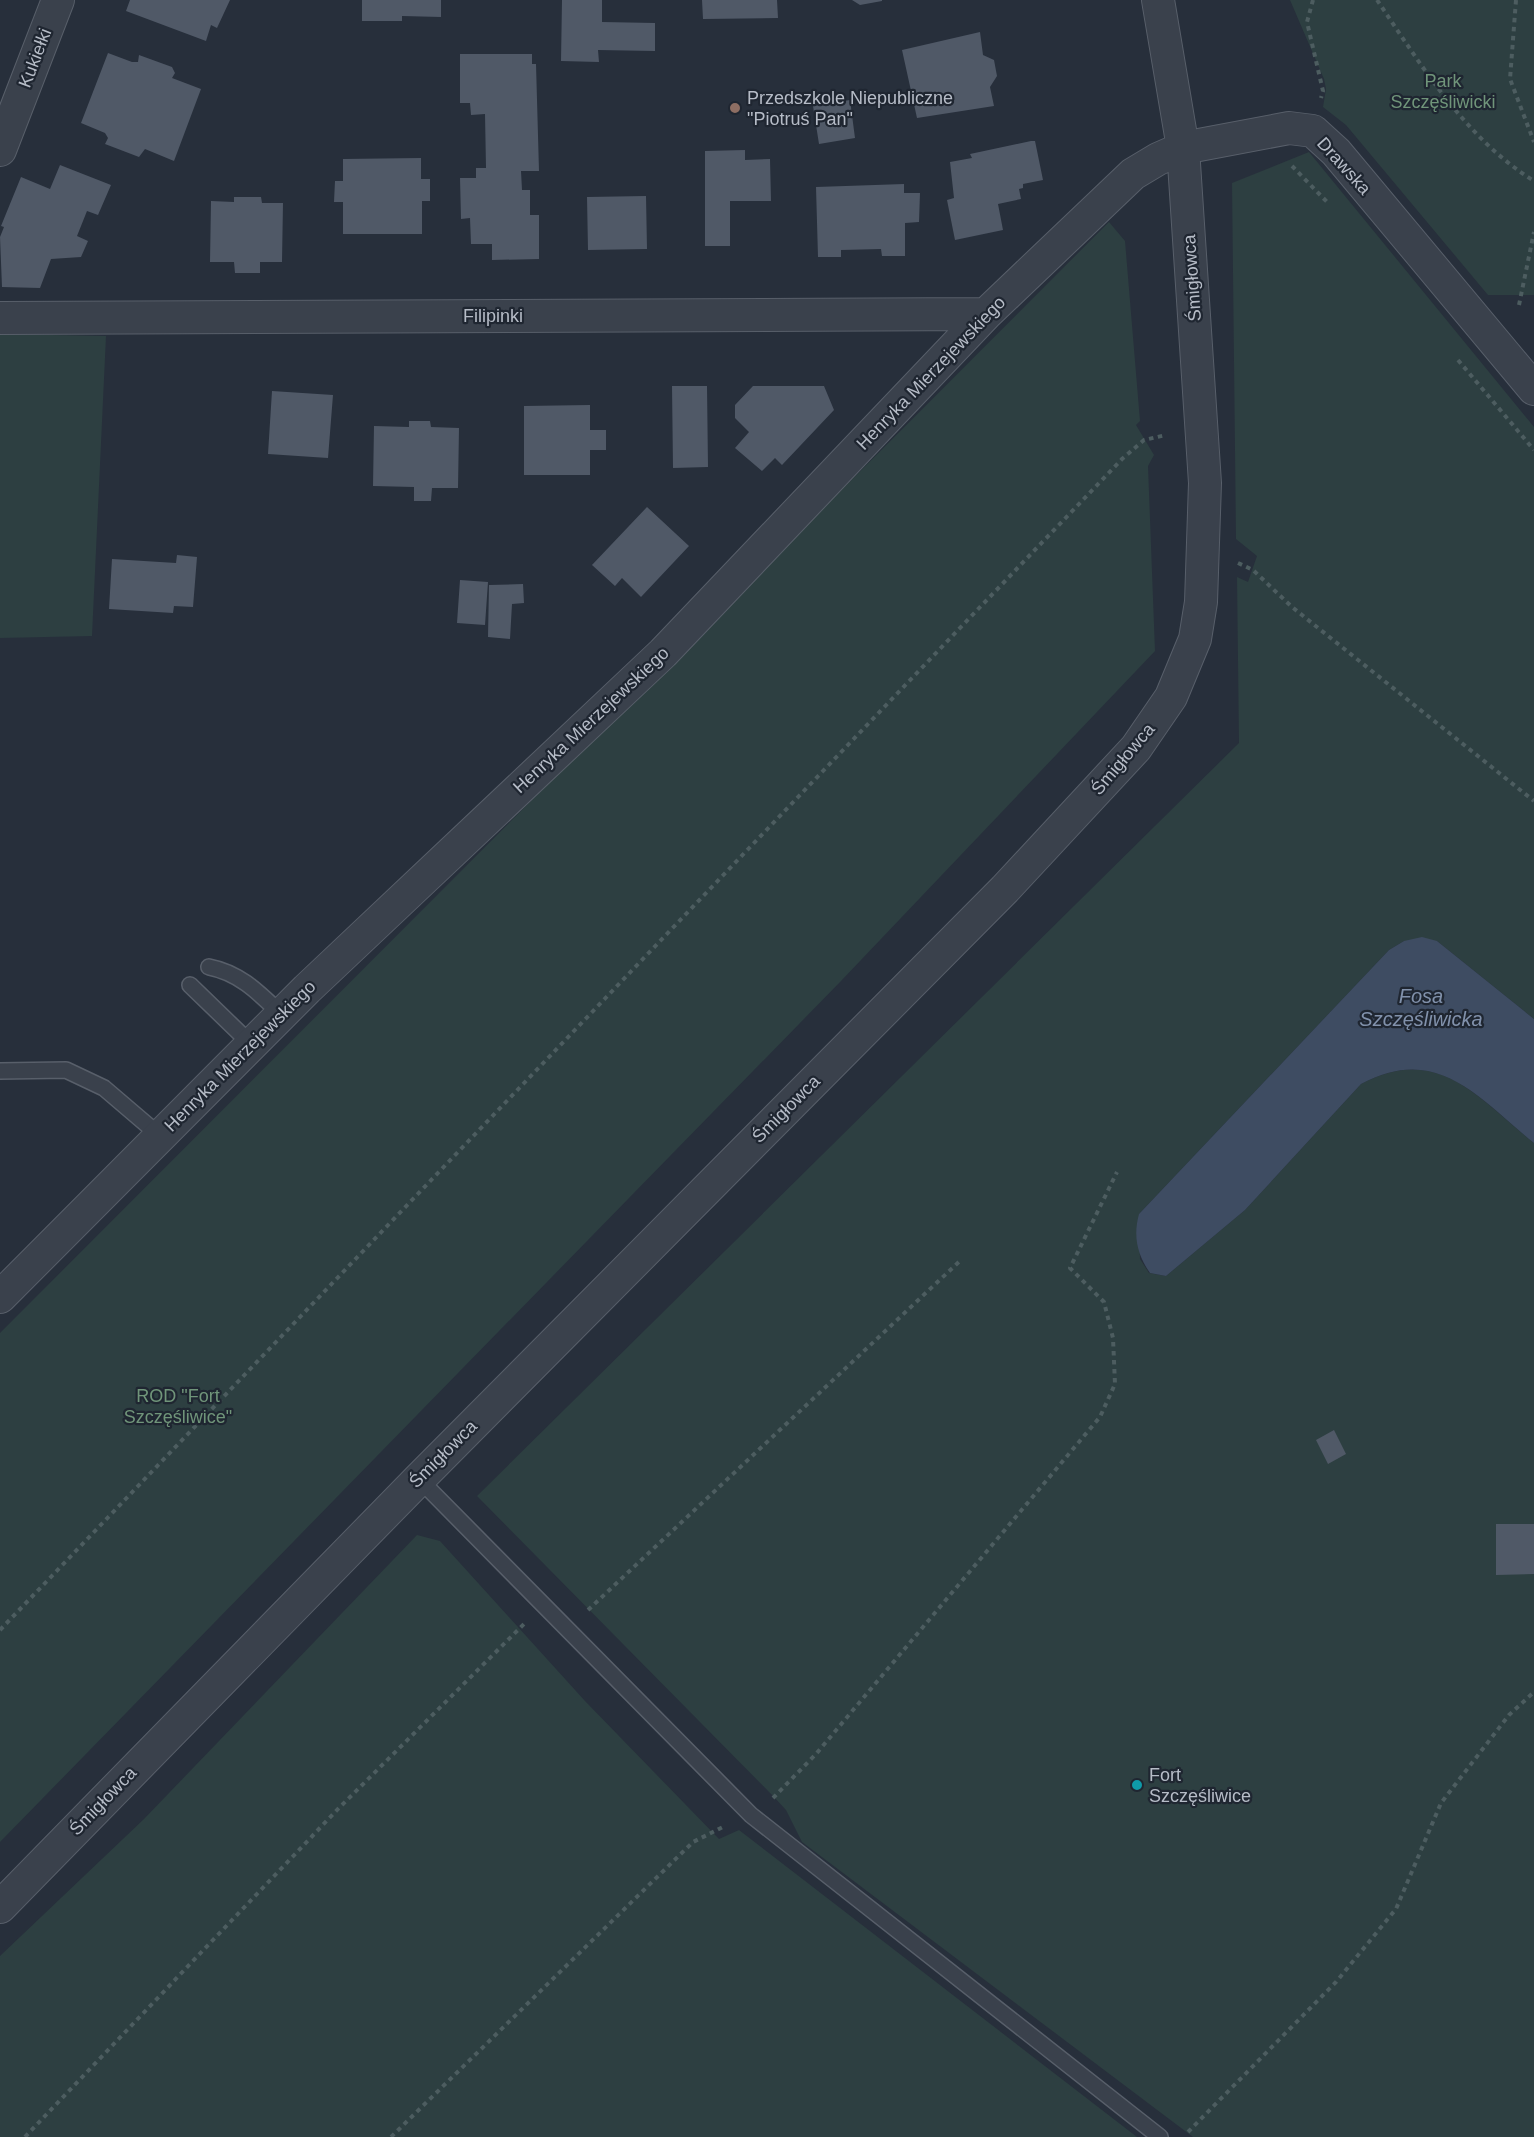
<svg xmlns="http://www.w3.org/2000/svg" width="1534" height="2137" font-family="Helvetica,sans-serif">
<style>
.green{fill:#2d3f41}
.water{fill:#3e4c62}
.building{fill:#505967}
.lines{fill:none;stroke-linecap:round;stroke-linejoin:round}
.lane-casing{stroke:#585f6a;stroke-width:18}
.street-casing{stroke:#585f6a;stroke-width:34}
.path{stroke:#4d5d60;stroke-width:4;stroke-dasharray:4.5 4.5;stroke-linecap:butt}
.lane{stroke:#3a414c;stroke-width:15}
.street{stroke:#3a414c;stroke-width:32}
.education-dot{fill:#8d6e63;stroke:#1f2631;stroke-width:2}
.culture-dot{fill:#0f9aa8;stroke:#1f2631;stroke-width:2}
.labels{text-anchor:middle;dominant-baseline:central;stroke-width:4.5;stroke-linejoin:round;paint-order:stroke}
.street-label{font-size:18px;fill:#b6bcc7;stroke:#1f2631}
.park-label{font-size:18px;fill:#70957a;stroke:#1f2631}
.poi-label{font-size:18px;fill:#b6bcc7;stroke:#1f2631;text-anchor:start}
.water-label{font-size:20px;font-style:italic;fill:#8191ab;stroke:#1f2631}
</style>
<rect width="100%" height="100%" fill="#272f3b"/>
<path class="green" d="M1290 0H1534V295H1488L1346 125 1323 107 1326 89 1324 79Z
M1309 152 1534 427V1019L1437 941H1404L1389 950 1139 1214 1140 1259 1149 1273 1166 1276 1245 1210 1361 1084C1438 1043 1477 1097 1534 1143V2137H1193L802 1842 786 1810 774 1797 477 1496 1239 743 1237 577 1248 582 1257 556 1236 539 1232 183Z
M1109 222 1125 241 1140 421 1136 425 1154 455 1148 466 1155 651 841 981 0 1842V1333Z
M0 334 106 336 92 636 0 638Z
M417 1535 440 1541 585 1701 719 1839 739 1830 1137 2137H0V1956L144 1819Z"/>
<path class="water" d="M1422 937 1437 941 1534 1019V1143C1478 1098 1438 1043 1361 1084L1245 1210 1166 1276 1150 1273C1137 1254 1133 1236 1139 1214L1389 950 1404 941Z"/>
<path class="building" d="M130 0H230L217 28 211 25 206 41 126 11Z
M362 0H441V17L402 16V21H362Z
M562 0H602V22L655 23V51L598 50 599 62 561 61Z
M702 0H777L778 18 703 19Z
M852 0H882V1L860 5Z
M980 32 983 55 994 60 997 76 990 87 994 106 917 118 902 50Z
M108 53 132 62H138L139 55 172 67 175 73 172 78 201 89 174 161 145 149 139 157 105 144 108 138 105 133 81 123Z
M460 54H532V64H536L539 171H521L522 190H530V215H539V259L492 260V244H471L470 218 461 219 460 178H476V168H486L485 114 471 115 470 103H460Z
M850 100 855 138 819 144 813 106Z
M1031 141H1035L1043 180 1023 184V188L1019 189 1021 199 998 204 1003 230 955 240 947 200 954 198 950 162 972 158 970 154Z
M745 150V160L770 159 771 201H730V246H705V151Z
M421 158V179H430V201H422V234H343V202H334L335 181H343V159Z
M60 165 111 185 98 215 87 211 77 236 88 241 81 257 51 259 40 288 2 287 0 237 4 227 1 226 21 177 50 189Z
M904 184V193H920L919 222 905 223V256H882L881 249 841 250V257H818L816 187Z
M646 196 647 249 588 250 587 197Z
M234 197H261L262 203H283L282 262H260V273H235L234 262H210L211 201 234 202Z
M672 386H707L708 467 673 468Z
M753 386H824L834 410 782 465 775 458 762 471 735 448 749 432 735 418V405Z
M272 391 333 395 328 458 268 454Z
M590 405V430H606V450H590V475H524V406Z
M409 421H430L431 427 459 428 458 488H432L431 501H414V487L373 486 374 426 409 427Z
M647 507 689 546 641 597 622 578 615 586 592 565Z
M177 555 197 557 193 607 174 606 173 613 109 609 112 559 176 563Z
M460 580 488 582 485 625 457 623Z
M523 584 524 603 512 604 510 639 488 637 489 585Z
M1334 1430 1346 1454 1328 1464 1316 1440Z
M1496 1524H1534V1574L1496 1575Z"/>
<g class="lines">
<g class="lane-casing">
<path id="lane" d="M209 967C240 973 259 993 281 1014
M190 985 251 1044
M0 1071 66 1070 104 1088 159 1135
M419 1479 751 1815 1160 2137"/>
</g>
<g class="street-casing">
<path id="street" d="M0 150 58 0
M0 318 986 314
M0 1297 307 989 663 653 986 314 1133 174 1158 159 1183 148 1289 128 1313 131 1336 152 1534 389
M0 1907 419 1479 1005 889 1136 748 1171 697 1195 639 1201 602 1205 483 1183 148 1158 0"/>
</g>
<path class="path" d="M1313 0 1307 22 1323 91 1321 98
M1377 0C1422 66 1465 138 1534 181
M1516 0 1510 79 1534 142
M1292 166 1329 204
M1519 305 1534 232
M1458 360 1534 450
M1238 563 1253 570 1292 607 1534 801
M588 1610 962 1259
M0 1630 1122 459 1144 440 1166 435
M773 1798 816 1754 1100 1417 1115 1384 1113 1338 1104 1302 1070 1268 1117 1172
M1188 2132 1336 1982 1396 1909 1441 1803 1509 1715 1534 1692
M25 2137 339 1808 524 1624
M391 2137 693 1842 723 1827"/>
<use href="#lane" class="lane"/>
<use href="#street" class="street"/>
</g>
<circle class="education-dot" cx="735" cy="108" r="6"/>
<circle class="culture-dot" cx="1137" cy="1785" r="6"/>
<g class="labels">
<g class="street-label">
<text transform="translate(35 58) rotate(-69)">Kukiełki</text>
<text transform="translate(1344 166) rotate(48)">Drawska</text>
<text transform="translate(1192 278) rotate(-94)">Śmigłowca</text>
<text x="493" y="316">Filipinki</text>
<text transform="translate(931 373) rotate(-46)">Henryka Mierzejewskiego</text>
<text transform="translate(591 720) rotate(-43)">Henryka Mierzejewskiego</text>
<text transform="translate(1123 759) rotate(-50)">Śmigłowca</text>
<text transform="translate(240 1056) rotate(-45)">Henryka Mierzejewskiego</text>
<text transform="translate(786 1109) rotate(-45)">Śmigłowca</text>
<text transform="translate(443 1454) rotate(-45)">Śmigłowca</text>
<text transform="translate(103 1801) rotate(-46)">Śmigłowca</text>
</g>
<g class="park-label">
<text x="1443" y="81">Park<tspan x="1443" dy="21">Szczęśliwicki</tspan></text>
<text x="178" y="1396">ROD "Fort<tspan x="178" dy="21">Szczęśliwice"</tspan></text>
</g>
<g class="poi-label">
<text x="747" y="98">Przedszkole Niepubliczne<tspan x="747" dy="21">"Piotruś Pan"</tspan></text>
<text x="1149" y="1775">Fort<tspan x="1149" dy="21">Szczęśliwice</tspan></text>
</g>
<g class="water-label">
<text x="1421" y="996">Fosa<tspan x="1421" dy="23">Szczęśliwicka</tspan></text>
</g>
</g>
</svg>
